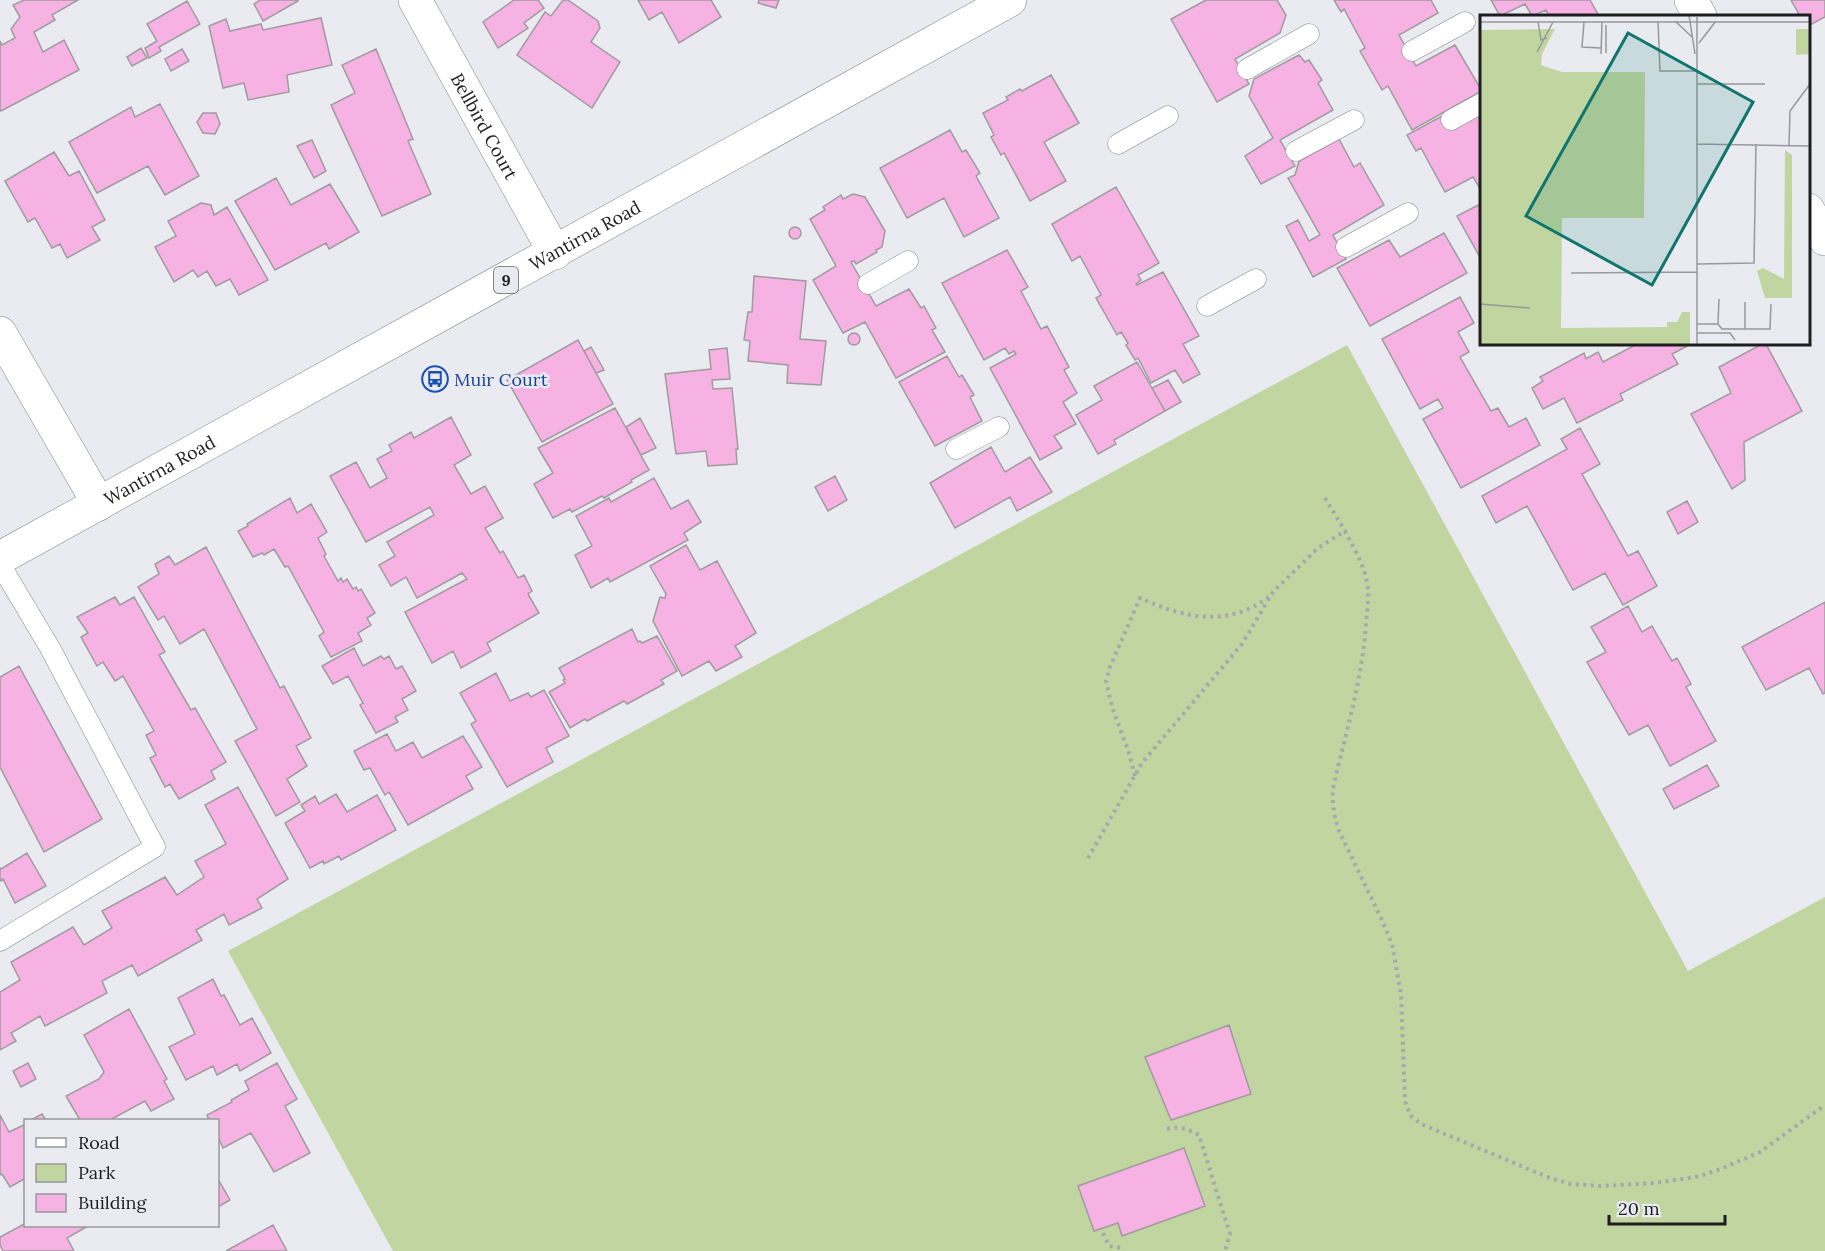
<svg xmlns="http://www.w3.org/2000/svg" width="1825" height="1251" font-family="Lora,serif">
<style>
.green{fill:#c0d5a0}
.building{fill:#f5b2e3;stroke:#a09b9e;stroke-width:1.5}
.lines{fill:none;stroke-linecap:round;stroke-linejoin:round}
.service-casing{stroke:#83858a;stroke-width:21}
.minor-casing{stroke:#83858a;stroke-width:34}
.primary-casing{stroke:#83858a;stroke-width:34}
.path{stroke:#a7a8ad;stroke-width:4;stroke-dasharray:3 4.5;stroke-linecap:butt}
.service{stroke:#fff;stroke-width:20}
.minor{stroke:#fff;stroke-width:33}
.primary{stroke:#fff;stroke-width:33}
.labels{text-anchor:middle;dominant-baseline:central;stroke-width:5;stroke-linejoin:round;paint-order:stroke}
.shield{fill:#e9ebf1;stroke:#5b5c5f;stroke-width:1.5}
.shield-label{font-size:16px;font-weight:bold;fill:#1e1e20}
.street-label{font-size:18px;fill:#1e1e20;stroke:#e9ebf1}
.transit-label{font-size:18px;fill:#164399;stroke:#e9ebf1;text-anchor:start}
.inset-road{fill:none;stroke:#98999d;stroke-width:1.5}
.view{fill:#0f766e;fill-opacity:0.15;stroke:#0f766e;stroke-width:3}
.inset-edge{fill:none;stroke:#1e1e20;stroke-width:3}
</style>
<rect width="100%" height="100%" fill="#e9ebf1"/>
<path class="green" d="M1347 345 1688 971 1825 897V1251H393L228 951Z"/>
<path class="building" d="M24 0H78L52 15 55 20 34 32 43 52 64 40 79 70 1 111 0 109V41L2 45 15 38 11 29 20 17 13 5Z
M260 0H298V1L263 21 254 4Z
M514 0H538L544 8 524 23 528 28 498 48 483 22Z
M563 0H568L598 21 600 28 591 42 620 62 592 108 517 55 545 12 551 16Z
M638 0H711L721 17 679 43 662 12 649 20Z
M759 0H779L776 8 758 3Z
M1206 0H1277L1286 15 1280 33 1235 59 1249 84 1217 102 1171 19Z
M1334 0H1431L1438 13 1399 35 1416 66 1455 45 1482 91 1412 130 1388 86 1382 90 1360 51 1365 48 1344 9 1341 12Z
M1491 0H1590L1599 16H1549L1546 10 1532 16 1525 4 1500 16Z
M1791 0H1825V17L1808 26V16H1800Z
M187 1 200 24 159 47 161 51 149 58 145 48 157 41 147 24Z
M321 18 332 65 287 75 289 92 248 100 244 83 223 88 209 26 226 19 230 31 261 24 263 30Z
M141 48 147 58 132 66 127 57Z
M182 49 189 61 171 71 165 59Z
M376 49 413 139 408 141 431 194 382 216 331 105 355 93 342 65Z
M1299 55 1305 62 1309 60 1322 80 1318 83 1333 110 1280 140 1295 166 1261 184 1245 156 1273 138 1249 96 1254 79Z
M1051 75 1079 123 1044 142 1066 181 1030 201 1004 153 1001 155 991 137 994 135 983 113 1008 100 1006 97 1020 89 1022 91Z
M160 104 199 176 165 195 148 166 97 193 69 142 131 107 135 117Z
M1482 111V192L1473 177 1445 192 1421 148 1416 151 1407 135 1444 115Z
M203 113H216L220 124 215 134 203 133 197 122Z
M950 130 962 152 966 150 980 173 976 176 999 218 964 237 944 198 907 218 880 168Z
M1339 139 1354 167 1360 163 1384 205 1333 235 1346 259 1313 277 1286 226 1298 220 1309 241 1320 235 1288 178 1295 175 1299 161Z
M312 140 326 171 314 178 297 146Z
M54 152 69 176 79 171 105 220 92 227 100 240 67 258 60 244 52 248 35 218 28 222 5 181Z
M276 178 291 205 330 184 359 232 329 249 326 243 275 270 235 201Z
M1116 187 1159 263 1138 275 1141 280 1136 284 1137 285 1163 272 1199 336 1183 344 1200 374 1183 383 1175 370 1151 383 1138 358 1135 360 1126 345 1128 343 1121 332 1117 335 1096 298 1101 295 1080 256 1072 261 1052 224Z
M853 194 865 197 885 231 882 247 876 250 877 252 856 264 854 261 851 262 876 306 909 289 921 308 924 306 936 328 932 330 945 352 896 378 865 322 843 333 813 280 836 266 810 219 825 210 823 207 841 195 843 199Z
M201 203 211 205 214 215 227 207 268 280 239 295 230 279 216 286 207 271 198 277 193 270 174 282 155 247 176 236 168 221Z
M1482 203V261L1457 216Z
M789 233a6 6 0 1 1 12 0a6 6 0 1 1-12 0Z
M1444 233 1467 273 1370 326 1337 268 1389 240 1400 257Z
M1007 250 1028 287 1021 291 1041 329 1047 326 1069 367 1064 370 1077 393 1063 402 1076 424 1054 436 1062 448 1040 460 990 368 1016 354 1014 351 1009 354 1005 348 984 360 942 283Z
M754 276 806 281 800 339 826 341 821 385 787 383 788 365 748 361 750 341 744 340 748 312H752Z
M1460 297 1474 323 1458 332 1469 352 1460 357 1491 411 1498 408 1509 427 1526 418 1540 445 1461 488 1423 419 1443 408 1438 399 1420 409 1382 339Z
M848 339a6 6 0 1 1 12 0a6 6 0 1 1-12 0Z
M578 340 613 404 542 442 507 380Z
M1637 344H1691L1672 354 1678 364 1620 394 1623 400 1577 423 1564 398 1543 409 1532 388 1543 381 1540 377 1584 353 1586 359 1598 352 1603 362Z
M1762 344H1766L1802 411 1744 442 1745 480 1732 489 1691 414 1731 393 1719 367Z
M591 347 604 370 596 373 584 351Z
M727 348 730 379 712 380 713 389 732 388 738 449H736L737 464 708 466 706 451 676 454 665 374 711 369 709 350Z
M947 356 959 377 962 375 974 395 970 397 982 421 935 446 899 382Z
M1137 362 1165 411 1114 440 1116 444 1098 454 1076 415 1102 400 1094 386Z
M1168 380 1181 402 1165 411 1152 388Z
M615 408 649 470 631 480 632 482 604 498 602 496 572 512 570 509 553 518 534 484 553 473 538 448Z
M451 417 471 455 454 465 471 494 485 486 503 518 485 528 500 553 503 551 518 578 524 575 532 591 528 594 539 613 487 643 491 651 461 668 453 651 432 663 405 612 467 579 462 573 417 598 406 577 391 586 379 565 395 556 387 542 434 515 430 507 366 542 330 476 356 462 370 488 387 478 377 459 392 451 389 445 411 432 414 438Z
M640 418 656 448 641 455 626 427Z
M1580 428 1600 464 1582 474 1628 556 1638 551 1657 586 1623 605 1605 573 1573 590 1527 506 1496 523 1482 496 1567 449 1561 439Z
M991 447 1005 472 1030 457 1052 492 1017 511 1010 497 955 528 930 483Z
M835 476 847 500 828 511 815 487Z
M654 478 671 509 688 500 701 522 684 533 688 540 610 582 608 578 591 588 575 555 592 546 576 516 609 498 611 502Z
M290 498 297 513 311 504 327 532 318 538 326 554 324 556 338 581 341 578 343 582 347 579 353 589 356 587 358 591 361 589 375 613 367 618 371 625 358 633 362 641 331 657 319 636 324 632 288 566 285 567 274 549 264 555 262 553 253 557 238 531 248 526 247 524Z
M1687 501 1698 522 1678 534 1667 512Z
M686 545 700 570 717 561 756 633 735 646 742 657 716 671 709 661 682 676 653 621 660 597 665 598 666 594 650 566Z
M206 547 280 688 284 686 311 738 296 746 307 766 287 779 300 802 276 816 235 741 257 729 204 629 180 644 164 616 158 620 138 587 159 574 155 564 169 556 175 565Z
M115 597 120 605 134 597 165 652 159 655 191 710 195 708 226 762 211 771 215 779 179 799 170 784 165 787 150 758 156 755 146 735 154 731 123 676 115 681 103 662 97 666 81 637 88 633 77 617Z
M1825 602V693L1823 694 1809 668 1766 690 1742 647Z
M1628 606 1642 632 1652 626 1672 661 1677 658 1691 684 1686 687 1716 741 1670 766 1648 725 1629 735 1587 662 1606 652 1591 627Z
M632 629 638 642 640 641 642 643 657 636 677 671 661 680 664 684 627 704 624 701 587 721 585 719 570 728 549 692 565 683 563 680 565 679 559 668Z
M354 648 363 666 381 656 384 659 389 656 396 669 402 666 416 691 402 699 408 710 395 717 398 722 376 733 360 705 363 703 348 676 333 684 322 666Z
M19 666 102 819 44 852 0 767V677Z
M496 673 510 701 528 693 531 697 544 690 569 736 546 748 553 762 507 787 471 724 476 721 460 693Z
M387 734 396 751 413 742 422 758 463 736 482 767 466 776 473 789 408 825 389 792 385 795 370 768 364 770 354 751Z
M1707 765 1719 786 1674 809 1663 789Z
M238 787 288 879 257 899 262 908 229 925 224 914 196 930 202 940 138 976 132 965 102 981 107 993 45 1026 40 1016 11 1033 16 1041 0 1050V992L20 980 11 962 73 927 84 945 112 928 102 911 165 877 177 895 204 877 195 861 226 844 205 805Z
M336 794 347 812 377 795 396 830 341 860 339 856 324 864 323 861 310 868 285 823 305 811 301 805 315 796 319 804Z
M27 853 46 886 15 903 3 879 0 881V868L1 869Z
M213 979 221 996 224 995 240 1025 252 1018 271 1053 240 1071 237 1064 217 1075 213 1066 186 1080 169 1047 195 1034 178 998Z
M129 1009 167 1079 164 1081 174 1099 151 1111 145 1101 110 1120H80L66 1096 99 1079 104 1072 84 1035Z
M1229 1025 1251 1094 1171 1120 1145 1057Z
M28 1063 36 1079 21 1087 13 1071Z
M277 1063 297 1099 285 1106 310 1153 274 1172 251 1133 223 1148 218 1137V1120H209L207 1115 232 1102 231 1100 249 1090 245 1081Z
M42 1114 46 1120H31Z
M0 1115 9 1132 26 1124V1178L10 1187 2 1174 0 1175Z
M1184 1148 1205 1206 1122 1236 1118 1223 1094 1231 1078 1186Z
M218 1179 230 1200 218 1207Z
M26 1223V1226H88L67 1238 74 1251H3L0 1245V1237Z
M273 1225 287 1251H226Z"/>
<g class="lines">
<g class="service-casing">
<path id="service" d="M1412 51 1465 22
M1247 69 1309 34
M1451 120 1482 103
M1118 144 1168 116
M1296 151 1354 120
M1346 247 1408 213
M868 284 908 261
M1207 306 1256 279
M956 449 999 427
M0 564 50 648 155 847 0 941"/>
</g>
<g class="minor-casing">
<g id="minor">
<path id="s1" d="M415 0 555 253"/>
<path d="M1691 0 1700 16"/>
<path d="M1808 210 1825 239"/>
<path d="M0 333 99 504"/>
</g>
</g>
<g class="primary-casing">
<g id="primary">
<path id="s2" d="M0 558 1010 0"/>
</g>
</g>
<path class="path" d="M1325 498 1345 531
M1135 776 1128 750 1112 707 1106 681 1110 667 1140 598C1184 618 1227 628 1269 597
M1088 858 1142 763 1242 644 1273 592 1318 548 1345 531C1353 547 1364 564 1367 582 1370 596 1367 610 1366 624 1362 681 1346 732 1333 788 1332 804 1334 816 1339 831L1381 918 1392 944 1401 994 1405 1101 1410 1115 1421 1124 1550 1178 1571 1184 1602 1186 1655 1183 1701 1176 1723 1168 1760 1152 1825 1105
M1167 1129C1179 1126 1188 1129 1199 1135L1230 1234 1225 1251
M1103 1233 1109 1246 1121 1248 1123 1251"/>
<use href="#service" class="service"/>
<use href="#minor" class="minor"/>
<use href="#primary" class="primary"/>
</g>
<defs>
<g id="bus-ring" transform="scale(1.35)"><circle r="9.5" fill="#e9ebf1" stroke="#1a4fb4" stroke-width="1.5"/><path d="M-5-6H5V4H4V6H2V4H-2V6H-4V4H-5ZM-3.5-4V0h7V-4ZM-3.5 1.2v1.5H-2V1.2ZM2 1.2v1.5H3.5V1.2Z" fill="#1a4fb4"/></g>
</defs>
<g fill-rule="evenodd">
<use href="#bus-ring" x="435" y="379"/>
</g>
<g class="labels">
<rect class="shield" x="494" y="267" width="24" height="26" rx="4.5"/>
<g class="shield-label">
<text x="506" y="280">9</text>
</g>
<g class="street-label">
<text stroke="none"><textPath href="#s1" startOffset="144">Bellbird Court</textPath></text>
<text stroke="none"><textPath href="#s2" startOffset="668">Wantirna Road</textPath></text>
<text stroke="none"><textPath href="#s2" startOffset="182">Wantirna Road</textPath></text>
</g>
<g class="transit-label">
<text x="454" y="379">Muir Court</text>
</g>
</g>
<g transform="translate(1480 15)">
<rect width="330" height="330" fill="#e9ebf1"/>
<path d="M75 14 62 39 61 50 82 57H165L164 203H82L81 313 187 312V307H197L202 297H210V330H0V15ZM316 14H330V39L316 40ZM305 135 312 140V283H285L277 256 283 253 304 264Z" fill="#c0d5a0"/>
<path class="inset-road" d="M209 0 215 39M217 2V330M178 6 180 56H217M195 6 212 22M0 7H330M58 7 61 25 67 23M104 7 102 32 121 33M219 28 236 6M57 37 73 7M126 38V10M121 39 122 7M217 69H285M217 129 330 131M309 130 310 96 330 69M217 249 274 248 276 129M91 258 217 257M265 287V314M0 289 50 293M217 309H238L242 314H290L291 289M238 309 239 284M217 318H250L255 325"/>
<path class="view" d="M148 18 273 87 172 270 46 201Z"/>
<rect width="330" height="330" class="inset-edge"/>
</g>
<rect x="24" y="1119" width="195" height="108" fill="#e9ebf1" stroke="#98999d" stroke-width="1.5"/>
<rect x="36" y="1138" width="30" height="9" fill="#ffffff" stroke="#98999d" stroke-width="1.5"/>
<text x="78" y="1149" font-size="18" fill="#1e1e20">Road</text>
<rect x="36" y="1164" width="30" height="18" fill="#c0d5a0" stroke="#98999d" stroke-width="1.5"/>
<text x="78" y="1179" font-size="18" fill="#1e1e20">Park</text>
<rect x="36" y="1194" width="30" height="18" fill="#f5b2e3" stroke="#98999d" stroke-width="1.5"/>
<text x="78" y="1209" font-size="18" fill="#1e1e20">Building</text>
<path d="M1609 1215v9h116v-9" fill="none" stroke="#1e1e20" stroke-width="3"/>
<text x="1618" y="1215" font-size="18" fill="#1e1e20" stroke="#e9ebf1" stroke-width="4.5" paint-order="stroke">20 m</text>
</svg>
